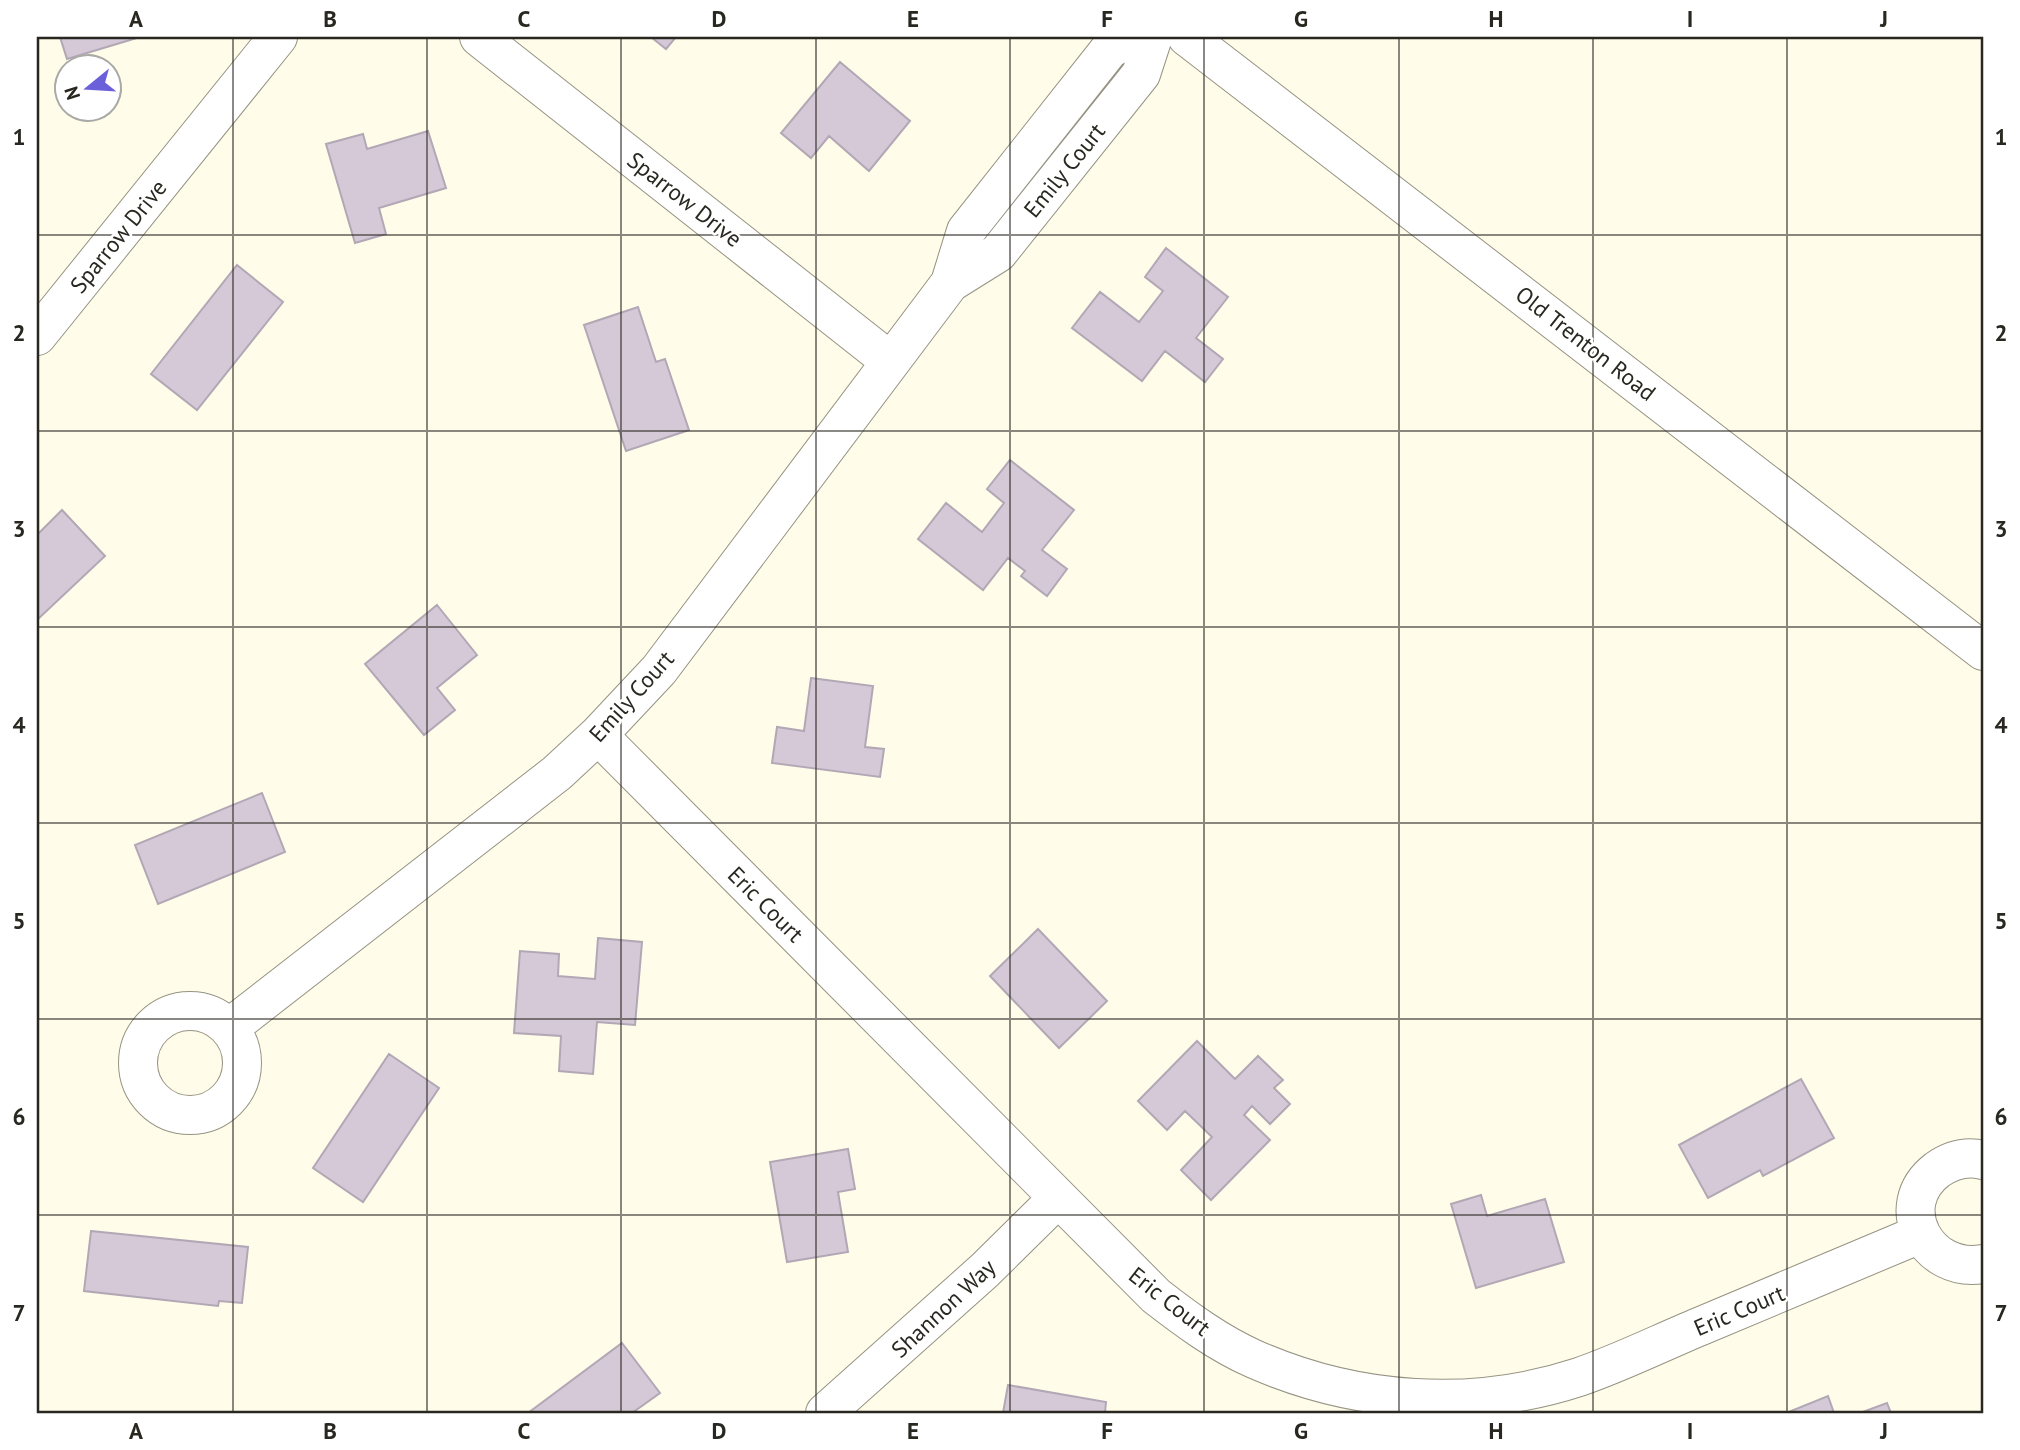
<svg xmlns="http://www.w3.org/2000/svg" width="2020" height="1450" font-family="'PT Sans',sans-serif">
<style>
.building{fill:#d5c9d8;stroke:#b2a7b5;stroke-width:2}
.lines{fill:none;stroke-linecap:round;stroke-linejoin:round}
.minor-casing{stroke:#969383;stroke-width:40}
.major-casing{stroke:#969383;stroke-width:40}
.minor{stroke:#fff;stroke-width:38}
.major{stroke:#fff;stroke-width:38}
.grid{fill:none;stroke:#282720;stroke-width:2;stroke-opacity:0.55}
.labels{text-anchor:middle;dominant-baseline:central;stroke-width:5;stroke-linejoin:round;paint-order:stroke}
.street-label{font-size:23px;fill:#282720;stroke:#fff}
.neatline{fill:none;stroke:#282720;stroke-width:2.5}
.grid-label{font-size:23px;text-anchor:middle;font-weight:bold;fill:#282720}
</style>
<rect width="100%" height="100%" fill="#fffce9"/>
<path class="building" d="M60 37H140L67 59Z
M651 37H676L666 49Z
M840 62 910 121 869 171 829 136 811 158 781 133Z
M428 131 446 188 379 208 386 234 355 243 326 144 363 134 367 149Z
M1166 248 1228 297 1196 338 1223 359 1205 382 1165 351 1142 381 1072 328 1100 292 1139 322 1163 291 1145 277Z
M237 265 283 302 197 410 151 374Z
M638 307 656 362 665 359 689 430 626 451 584 325Z
M1010 460 1074 510 1042 550 1067 569 1047 596 1021 576 1025 571 1008 558 983 590 918 539 946 503 982 532 1004 503 987 489Z
M62 510 105 556 37 620V535Z
M437 605 477 655 437 688 455 710 424 735 365 664Z
M811 678 873 686 865 747 884 749 880 777 772 763 777 727 804 731Z
M262 793 285 852 158 904 135 845Z
M1038 929 1107 1001 1059 1048 990 976Z
M598 938 642 942 635 1025 597 1022 593 1074 559 1071 561 1036 514 1033 520 951 559 954 558 976 595 979Z
M1197 1041 1235 1079 1258 1056 1283 1080 1274 1088 1290 1104 1270 1124 1252 1106 1244 1115 1270 1140 1211 1200 1181 1170 1212 1137 1185 1111 1167 1130 1138 1101Z
M389 1054 439 1088 363 1202 313 1168Z
M1801 1079 1834 1138 1763 1176 1760 1170 1708 1198 1679 1145Z
M848 1149 855 1189 838 1192 848 1252 787 1262 770 1162Z
M1481 1195 1487 1216 1545 1199 1564 1262 1476 1288 1451 1204Z
M91 1231 248 1247 242 1303 219 1301 218 1306 84 1291Z
M622 1343 660 1393 632 1413H528Z
M1008 1385 1106 1402 1105 1413H1003Z
M1828 1396 1834 1413H1792L1791 1411Z
M1887 1403 1891 1413H1860Z"/>
<g class="lines">
<g class="minor-casing">
<path id="minor" d="M479 37 890 361
M950 283 966 231 1109 50 1128 37
M37 336 278 37
M598 735 1156 1296C1187 1320 1218 1343 1254 1359 1356 1404 1472 1412 1579 1377 1620 1363 1660 1343 1701 1326 1774 1295 1847 1265 1920 1234
M138 1063a52 52 0 1 1 104 0a52 52 0 1 1-104 0Z
M229 1028 557 773 598 735 659 670 950 283 998 253 1141 74 1153 37
M1983 1160C1967 1156 1951 1160 1937 1170 1890 1206 1927 1274 1983 1264
M825 1413 985 1270 1057 1199"/>
</g>
<g class="major-casing">
<path id="major" d="M1187 37 1983 651"/>
</g>
<use href="#minor" class="minor"/>
<use href="#major" class="major"/>
</g>
<path class="grid" d="M233 37V1413M427 37V1413M621 37V1413M816 37V1413M1010 37V1413M1204 37V1413M1399 37V1413M1593 37V1413M1787 37V1413M37 235H1983M37 431H1983M37 627H1983M37 823H1983M37 1019H1983M37 1215H1983"/>
<g class="labels">
<g class="street-label">
<text transform="translate(1064 170) rotate(-51)">Emily Court</text>
<text transform="translate(685 199) rotate(38)">Sparrow Drive</text>
<text transform="translate(118 236) rotate(-51)">Sparrow Drive</text>
<text transform="translate(1586 343) rotate(38)">Old Trenton Road</text>
<text transform="translate(631 696) rotate(-48)">Emily Court</text>
<text transform="translate(766 904) rotate(45)">Eric Court</text>
<text transform="translate(1170 1301) rotate(38)">Eric Court</text>
<text transform="translate(943 1308) rotate(-43)">Shannon Way</text>
<text transform="translate(1739 1310) rotate(-23)">Eric Court</text>
</g>
</g>
<rect width="2020" height="1450" fill="none" stroke="#ffffff" stroke-width="77"/>
<g transform="translate(88 88) rotate(252)"><circle r="33" fill="#ffffff" stroke="#a9a9a6" stroke-width="2"/>
<path d="M0-5L12 26L0 18L-12 26Z" fill="#6b60da"/>
<text y="-10" font-size="19" font-weight="bold" text-anchor="middle" fill="#282720">N</text>
</g>
<rect x="38" y="38" width="1944" height="1374" class="neatline"/>
<g class="grid-label">
<text x="136" y="27">A</text>
<text x="330" y="27">B</text>
<text x="524" y="27">C</text>
<text x="719" y="27">D</text>
<text x="913" y="27">E</text>
<text x="1107" y="27">F</text>
<text x="1301" y="27">G</text>
<text x="1496" y="27">H</text>
<text x="1690" y="27">I</text>
<text x="1884" y="27">J</text>
<text x="19" y="145">1</text>
<text x="2001" y="145">1</text>
<text x="19" y="341">2</text>
<text x="2001" y="341">2</text>
<text x="19" y="537">3</text>
<text x="2001" y="537">3</text>
<text x="19" y="733">4</text>
<text x="2001" y="733">4</text>
<text x="19" y="929">5</text>
<text x="2001" y="929">5</text>
<text x="19" y="1125">6</text>
<text x="2001" y="1125">6</text>
<text x="19" y="1321">7</text>
<text x="2001" y="1321">7</text>
<text x="136" y="1439">A</text>
<text x="330" y="1439">B</text>
<text x="524" y="1439">C</text>
<text x="719" y="1439">D</text>
<text x="913" y="1439">E</text>
<text x="1107" y="1439">F</text>
<text x="1301" y="1439">G</text>
<text x="1496" y="1439">H</text>
<text x="1690" y="1439">I</text>
<text x="1884" y="1439">J</text>
</g>
</svg>
